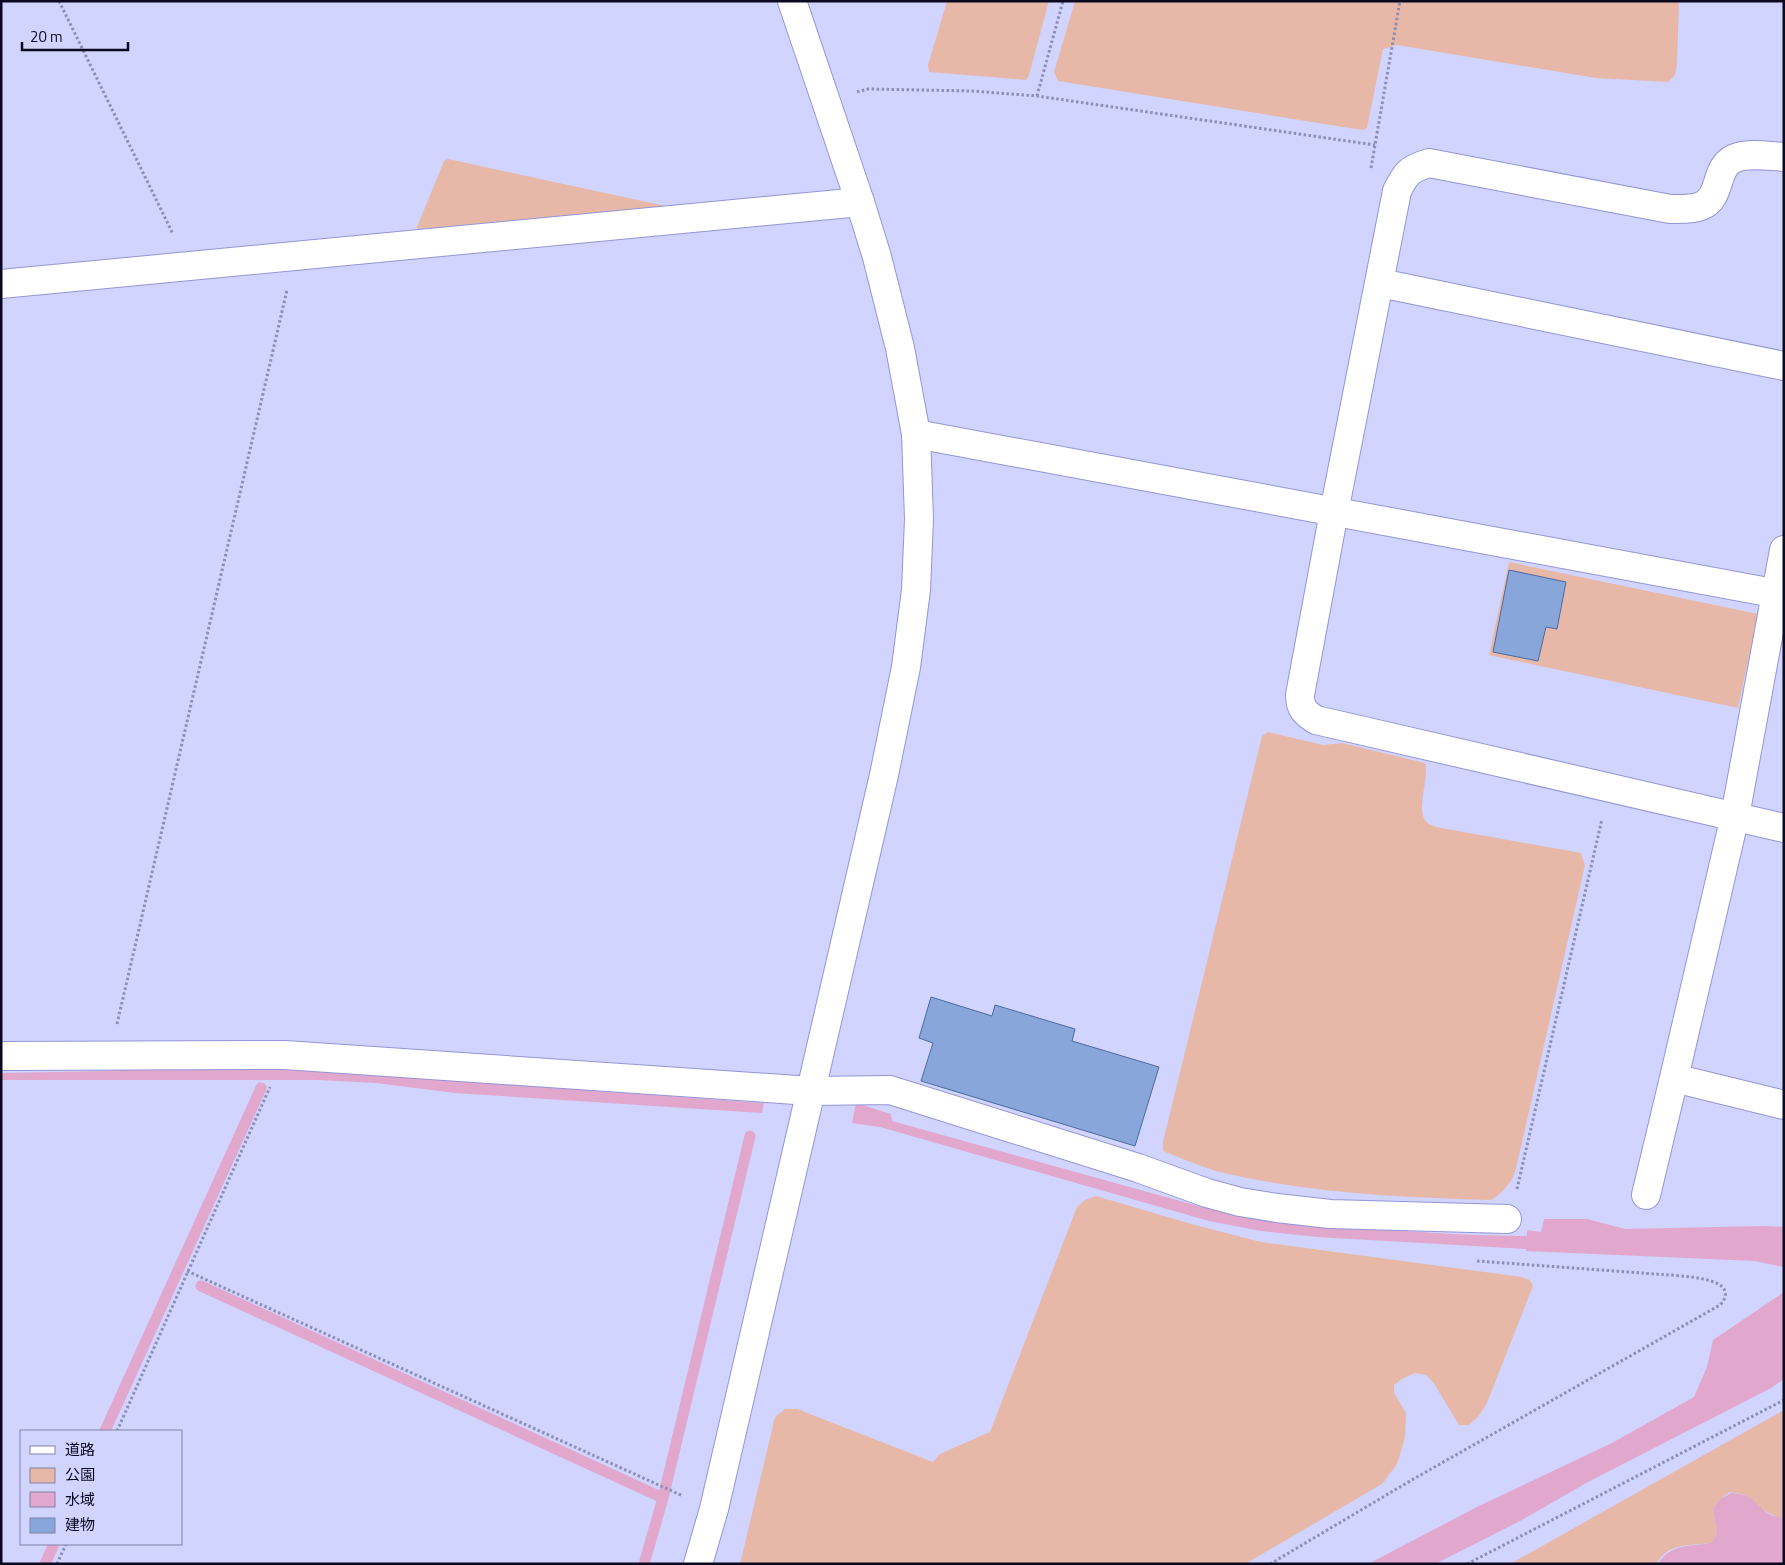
<svg xmlns="http://www.w3.org/2000/svg" width="1785" height="1565" font-family="'Titillium Web','Noto Sans JP',sans-serif">
<style>
.green{fill:#e7b8a7}
.water{fill:#e2a7cc}
.lines{fill:none;stroke-linecap:round;stroke-linejoin:round}
.stream{stroke:#e2a7cc;stroke-width:11}
.building{fill:#88a6da;stroke:#4a6aa2}
.minor-casing{stroke:#9296d7;stroke-width:30}
.tertiary-casing{stroke:#9296d7;stroke-width:30}
.path{stroke:#8c8eb2;stroke-width:3;stroke-dasharray:2.5 2.5;stroke-linecap:butt}
.minor{stroke:#fff;stroke-width:28}
.tertiary{stroke:#fff;stroke-width:28}
</style>
<rect width="100%" height="100%" fill="#d0d4fe"/>
<path class="green" d="M947 1H1049L1029 75 1026 80 929 72 928 65Z
M1075 1H1679L1677 64 1675 75 1668 82 1596 78 1397 45 1383 49 1367 128 1362 130 1058 81 1054 72Z
M448 159 670 207 668 210 418 229 417 227 444 161Z
M1509 562 1758 614 1738 708 1489 655Z
M1268 732 1323 745 1342 743 1425 763C1430 780 1413 814 1429 824 1432 826 1437 827 1441 828L1581 853 1585 865 1515 1173C1509 1185 1503 1193 1491 1200 1400 1197 1308 1193 1220 1172 1201 1167 1181 1158 1163 1151V1142L1262 736Z
M1096 1196 1195 1225 1261 1242 1522 1277 1530 1280 1533 1286 1487 1403 1478 1417 1469 1425H1459L1433 1382 1426 1375 1415 1373 1402 1379 1394 1385V1393L1406 1413 1405 1438 1397 1464 1382 1484 1245 1564H740L775 1417 785 1409H797L933 1462 940 1454 990 1432 1077 1207 1085 1200Z
M1784 1410V1517H1777L1759 1508 1746 1495 1730 1492 1720 1499 1713 1508 1717 1534 1711 1543C1689 1546 1669 1542 1656 1564H1510Z"/>
<path class="water" d="M150 1067 323 1071 764 1103 762 1113 455 1093 376 1083 318 1080H1V1073L104 1071Z
M856 1103 891 1114 892 1121 1209 1209C1260 1221 1311 1225 1363 1228 1418 1232 1472 1236 1527 1236V1230L1541 1232 1544 1219H1587L1625 1229 1764 1226 1784 1227V1267L1755 1261 1526 1251V1249L1317 1237 1261 1231 1209 1221 880 1127 852 1123Z
M1784 1292V1379L1771 1388 1588 1482 1520 1521 1435 1564H1368L1477 1507 1612 1443 1694 1397 1707 1367 1713 1340Z
M1731 1493C1735 1494 1743 1494 1747 1496 1759 1502 1765 1519 1784 1517V1564H1658C1671 1543 1690 1547 1711 1543L1717 1534 1713 1508 1720 1499Z"/>
<g class="lines">
<path class="stream" d="M201 1286 663 1498
M105 1431 261 1088
M45 1564 54 1544
M644 1564 663 1498 750 1136"/>
</g>
<path class="building" d="M1509 570 1566 582 1557 629 1546 627 1538 661 1493 652Z
M931 997 992 1016 995 1005 1075 1029 1072 1041 1159 1067 1135 1146 921 1081 933 1043 919 1038Z"/>
<g class="lines">
<g class="minor-casing">
<path id="minor" d="M1784 157C1768 156 1747 152 1733 159 1714 169 1722 198 1701 206 1691 210 1680 209 1670 209L1429 163C1409 169 1406 173 1397 191L1334 512 1300 695C1300 709 1305 713 1316 720L1784 828
M1380 283 1784 366
M1 284 860 202
M916 434 1784 595
M1784 550 1735 816 1674 1078 1784 1105
M1 1056 285 1055 811 1091 890 1090 1138 1168 1207 1193 1240 1202 1277 1208 1330 1214 1507 1219
M1646 1195 1674 1078"/>
</g>
<g class="tertiary-casing">
<path id="tertiary" d="M698 1564 714 1509 884 775 906 667 916 590 919 519 916 434 900 348 877 257 860 202 792 1"/>
</g>
<path class="path" d="M59 1 173 234
M857 92 868 89 972 91 1037 96 1375 145
M1037 96 1063 1
M1371 168 1400 1
M117 1024 287 290
M1517 1189 1602 819
M187 1271 683 1496
M117 1431 270 1087
M57 1564 66 1544
M1270 1564 1410 1481 1720 1305C1727 1298 1728 1289 1718 1284 1702 1275 1661 1275 1642 1273 1587 1269 1532 1265 1477 1261
M1467 1564 1784 1400"/>
<use href="#minor" class="minor"/>
<use href="#tertiary" class="tertiary"/>
</g>
<rect width="1785" height="1565" fill="none" stroke="#0a0920" stroke-width="5"/>
<rect x="20" y="1430" width="162" height="115" fill="#d0d4fe" stroke="#8183a5"/>
<rect x="30" y="1446" width="25" height="8" fill="#ffffff" stroke="#8183a5"/>
<text x="65" y="1455" font-size="15" fill="#0a0920">道路</text>
<rect x="30" y="1468" width="25" height="15" fill="#e7b8a7" stroke="#8183a5"/>
<text x="65" y="1480" font-size="15" fill="#0a0920">公園</text>
<rect x="30" y="1492" width="25" height="15" fill="#e2a7cc" stroke="#8183a5"/>
<text x="65" y="1505" font-size="15" fill="#0a0920">水域</text>
<rect x="30" y="1518" width="25" height="15" fill="#88a6da" stroke="#8183a5"/>
<text x="65" y="1530" font-size="15" fill="#0a0920">建物</text>
<path d="M22 42v8h106v-8" fill="none" stroke="#0a0920" stroke-width="2.5"/>
<text x="30" y="42" font-size="15" fill="#0a0920" stroke="#d0d4fe" stroke-width="4" paint-order="stroke">20 m</text>
</svg>
